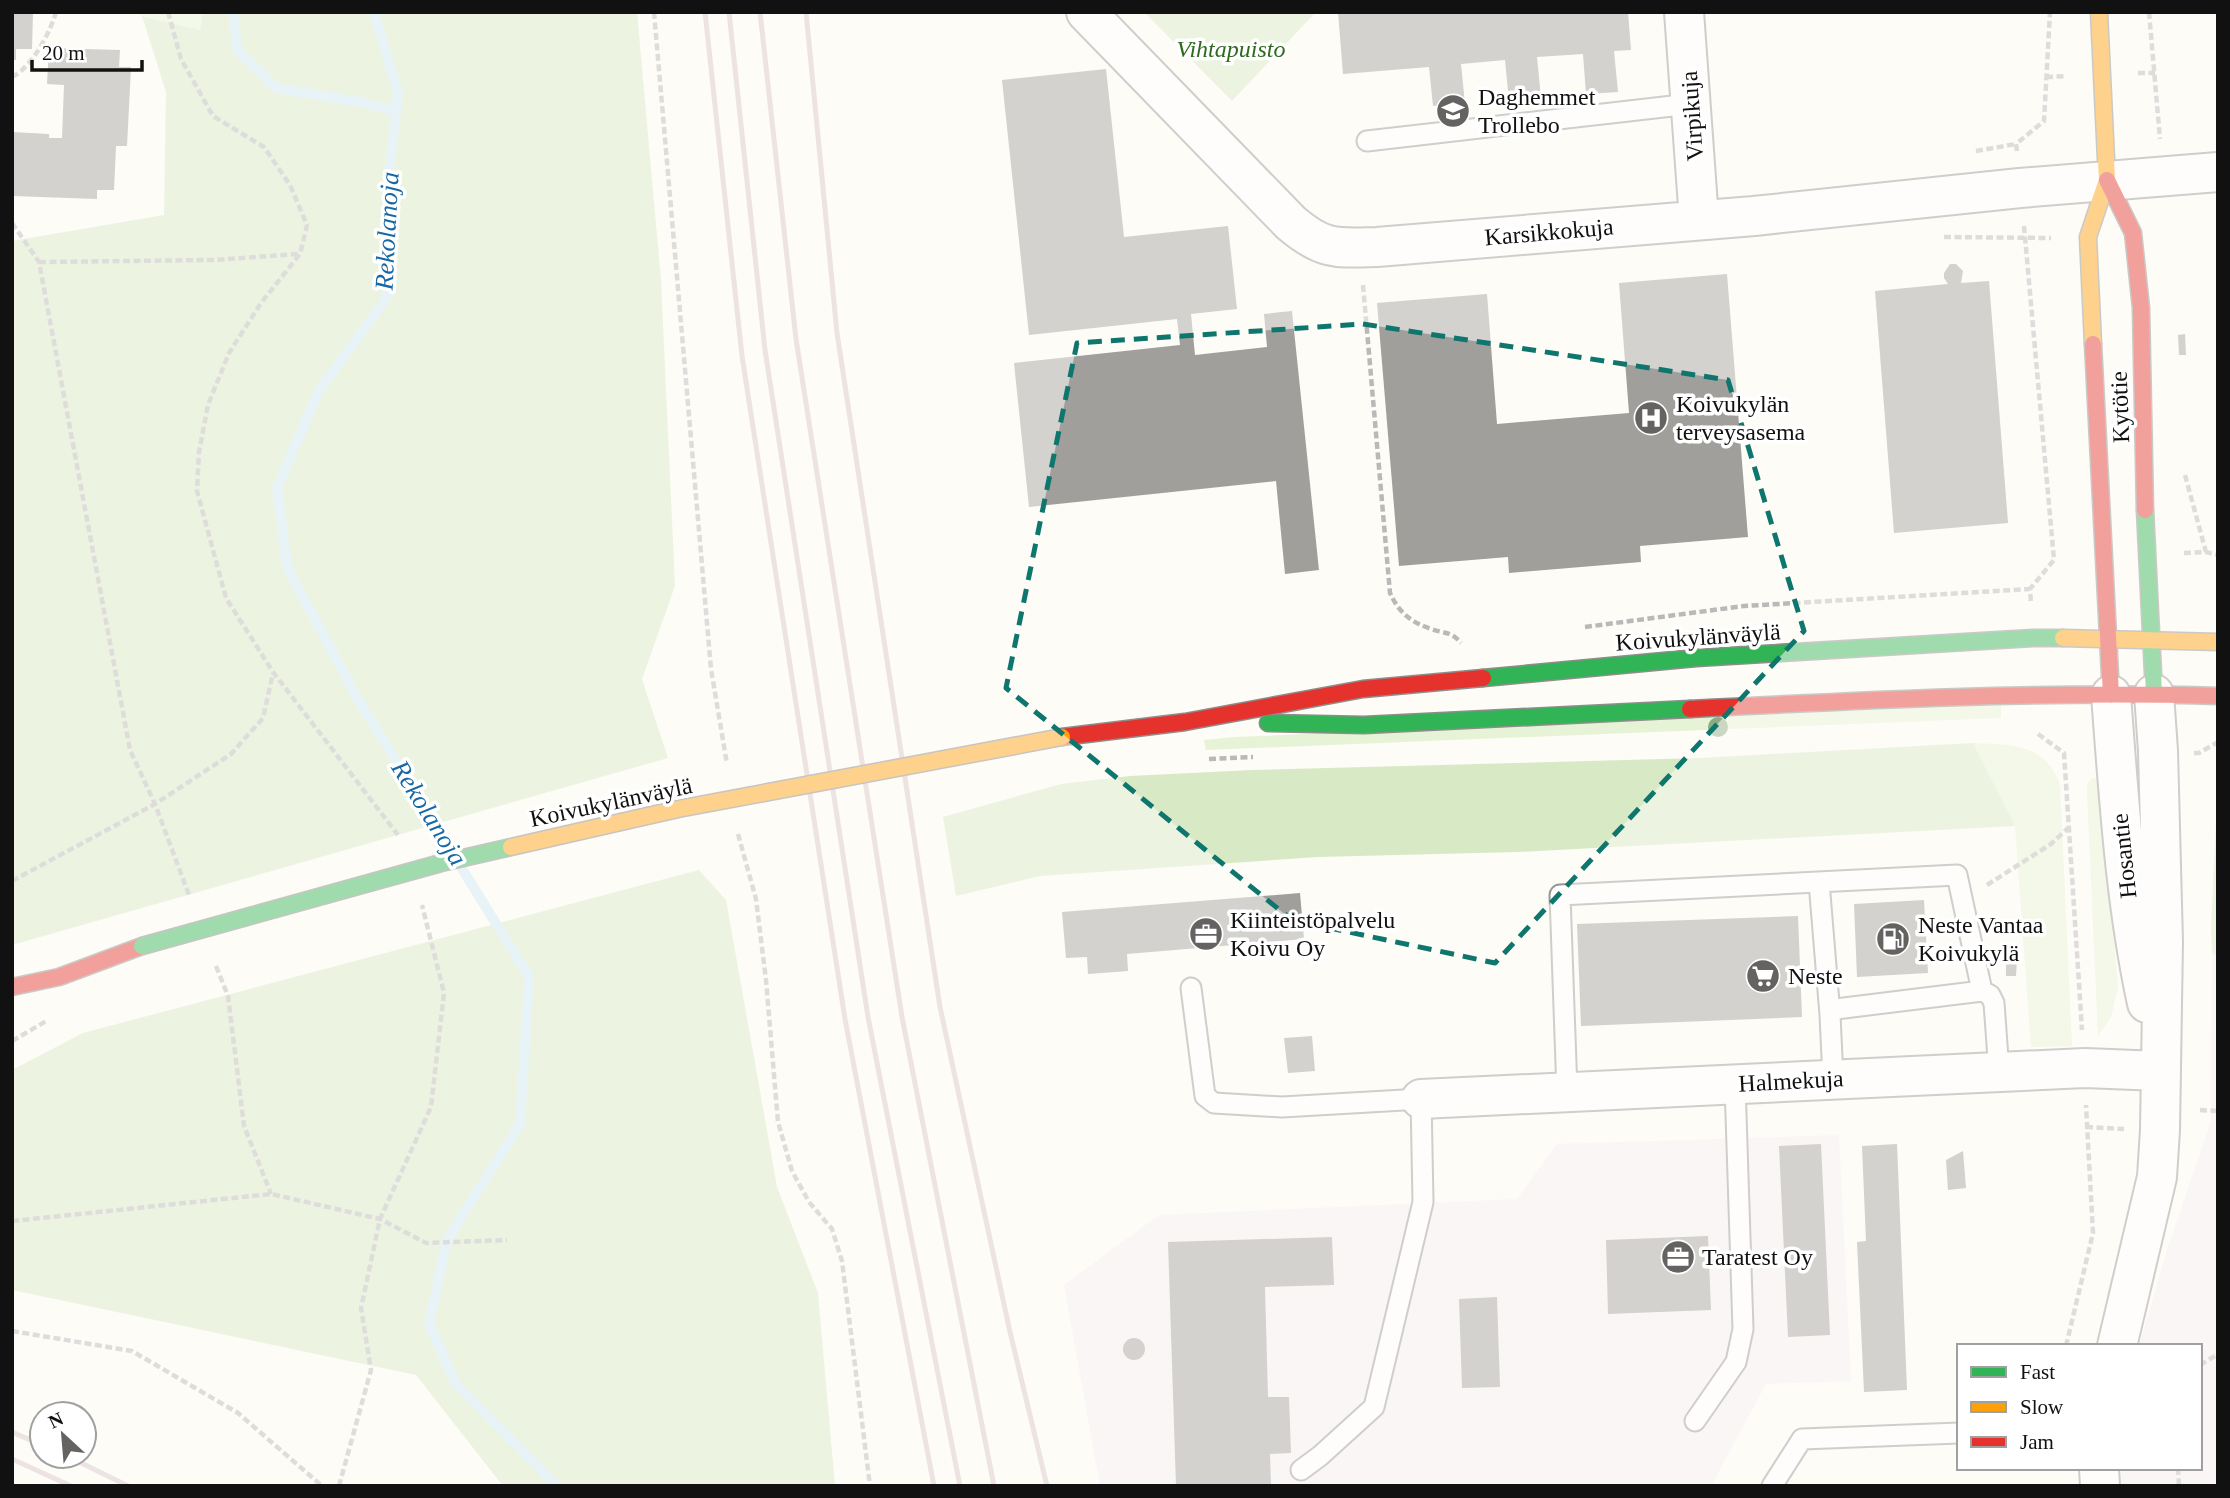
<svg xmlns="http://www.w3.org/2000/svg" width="2230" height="1498" font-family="'Times New Roman',serif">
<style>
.industrial{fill:#f5f0f3}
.green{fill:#e7f3d7}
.forest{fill:#d8eac5}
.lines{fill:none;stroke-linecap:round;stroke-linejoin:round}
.stream{stroke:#cde8f7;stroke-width:10}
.building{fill:#a19f9c}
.lane-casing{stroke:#979795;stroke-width:23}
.street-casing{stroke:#979795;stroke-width:42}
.fast-casing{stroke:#8e8d8b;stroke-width:19}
.slow-casing{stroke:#8e8d8b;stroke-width:19}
.jam-casing{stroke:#8e8d8b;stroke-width:19}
.path{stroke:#b9b9b8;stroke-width:4.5;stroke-dasharray:7 3.5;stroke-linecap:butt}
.lane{stroke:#fffffe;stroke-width:19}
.street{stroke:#fffffe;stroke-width:38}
.fast{stroke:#30b455;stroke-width:16}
.slow{stroke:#ff9f0a;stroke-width:16}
.jam{stroke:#e5322d;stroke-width:16}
.rail{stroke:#d9c6c7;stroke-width:5}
.fast-bridge-casing{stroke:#858482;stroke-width:19;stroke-linecap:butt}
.slow-bridge-casing{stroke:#858482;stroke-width:19;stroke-linecap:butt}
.fast-bridge{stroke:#30b455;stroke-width:16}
.slow-bridge{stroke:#ff9f0a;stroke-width:16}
.tree{fill:#8cac80}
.marked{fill:none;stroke:#0f766e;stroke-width:5;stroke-dasharray:14 9;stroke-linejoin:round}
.labels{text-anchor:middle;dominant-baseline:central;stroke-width:7;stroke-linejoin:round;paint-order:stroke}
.park-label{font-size:24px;font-style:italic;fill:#2f6b1f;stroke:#fff}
.poi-label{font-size:24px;fill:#111;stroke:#fff;text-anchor:start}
.street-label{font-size:24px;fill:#111;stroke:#fff}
.water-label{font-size:26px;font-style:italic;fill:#1768a6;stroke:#fff}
</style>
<rect width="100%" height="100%" fill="#fdfcf7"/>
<path class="industrial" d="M2212 953H2218V1486H2119L2118 1468H2200V1346H2139L2167 1250 2211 1121Z
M1839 1135 1851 1381 1766 1384 1711 1486H1100L1064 1285 1159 1215 1517 1199 1557 1144Z"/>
<path class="green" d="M128 12H203L200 30Z
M2001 704V718L1206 750 1204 740 1235 737Z
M1973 743C2012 745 2044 743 2060 784L2072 1046 2031 1047 2015 826Z
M2100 777 2118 988 2111 1017 2098 1036 2087 792V785L2091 779Z"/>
<path class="forest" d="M203 12H637L661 280 675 586 642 679 668 758 12 945V241L164 215 166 92 142 16 200 30Z
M1144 12H1316L1232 101Z
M1973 743 2015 826 1518 852 1318 857 1040 876 956 896 943 817 1061 784 1130 776 1252 770 1700 758Z
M2218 779V956L2212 953 2211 929Z
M699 870 726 900 777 1187 818 1293 835 1486H503L416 1375 12 1290V1070L83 1033Z"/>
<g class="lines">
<path class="stream" d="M233 12 237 50 276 88 360 102 396 111
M374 12 398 93 387 191V298L319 390 277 488 287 567 356 696 453 853
M461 867 529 977 520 1124 447 1240 429 1324 456 1384 557 1486"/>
</g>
<path class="building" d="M12 12H33L32 49H16V60H12Z
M1338 12H1628L1631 50 1614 51 1618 92 1586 94 1583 54 1537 57 1541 98 1509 101 1505 60 1461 64 1465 104 1433 106 1429 67 1343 74Z
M49 48 120 50 119 67H131L127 146H116L114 190H97V199L13 196 12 132 49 134V138H62L64 85 47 84Z
M1106 69 1124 237 1228 226 1237 309 1191 314 1195 355 1267 347 1264 314 1292 311 1319 570 1285 574 1276 481 1029 507 1014 363 1180 345 1177 319 1029 335 1002 80Z
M1950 264H1956L1963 271 1961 283 1989 281 2008 523 1894 533 1875 291 1948 284 1944 278V273Z
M1727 274 1748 537 1640 546 1641 562 1509 573 1508 557 1399 566 1377 303 1487 294 1497 424 1629 413 1619 283Z
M2185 334 2186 355H2179L2178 335Z
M1300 893 1304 939 1127 954 1128 971 1088 974 1087 957 1066 958 1062 912Z
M1924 900 1928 973 1857 977 1854 904Z
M1798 916 1802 1017 1581 1026 1577 924Z
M2006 958 2017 959 2016 976H2006Z
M1312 1036 1315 1071 1288 1073 1284 1038Z
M1821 1144 1830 1335 1788 1337 1779 1146Z
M1897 1144 1907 1390 1864 1392 1857 1242 1866 1241 1862 1146Z
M1963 1151 1966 1188 1948 1190 1946 1160Z
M1708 1236 1711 1310 1608 1314 1606 1240Z
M1332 1237 1334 1285 1265 1287 1268 1397H1289L1291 1453 1270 1454 1271 1486H1176L1168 1242Z
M1497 1297 1500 1387 1462 1388 1459 1299Z
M1123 1349a11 11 0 1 1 22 0a11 11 0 1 1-22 0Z"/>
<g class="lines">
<g class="lane-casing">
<path id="lane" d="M1367 141 1690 104
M1819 882 1830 1015
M1191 988 1205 1096 1214 1103 1282 1107 1421 1099 1423 1202 1374 1407 1320 1456 1301 1470
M1833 1079 1830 1015 1836 1009 1982 991 1990 995 1994 1003 1999 1072
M1567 1092 1560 895 1957 875 1982 991
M1695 1421 1736 1362 1743 1329 1735 1084
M1772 1486 1802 1439 1959 1433"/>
</g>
<g class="street-casing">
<path id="street" d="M1086 12 1291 223C1324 251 1337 248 1377 247L1754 216 2020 188 2218 172
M1684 12 1699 220
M2111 695C2119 799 2125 901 2147 1003
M1421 1099 2085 1068 2160 1071
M2117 1346 2157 1177 2160 1130 2163 942 2158 751 2154 694
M2099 1468 2100 1486"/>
</g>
<g class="fast-casing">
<path id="fast" d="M2145 510 2154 694
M1483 678 1696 658 2033 638H2063
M1268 723 1364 725 1690 709"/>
</g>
<g class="slow-casing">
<path id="slow" d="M2093 344 2088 237 2107 180 2099 12
M2063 638 2218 642"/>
</g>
<g class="jam-casing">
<path id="jam" d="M2107 180 2133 233 2141 308 2145 510
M2093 344 2111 695
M1690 709C1865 700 2042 691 2218 696
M1062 737 1185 722 1363 689 1483 678
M12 987 59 977 142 946"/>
</g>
<path class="path" d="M168 12 181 59 213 116 264 147 290 185 307 225 300 254 261 303 229 353 208 405 199 452 197 491 226 598 273 672 398 835
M654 12 711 669 727 764
M2149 12 2160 139
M2138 73H2155
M12 77C32 67 50 33 56 12
M2046 77 2067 76
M1976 151 2016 144
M2017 151 2016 144 2044 121 2050 12
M12 223 39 262 130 750 155 804 189 895
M2024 226 2054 560 2030 589 2031 603
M1944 237 2051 238
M39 262 214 260 299 254
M1363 285 1390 593C1399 613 1411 622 1431 629 1446 634 1451 631 1461 643
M2185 475 2206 552
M2184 553 2206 552 2218 555
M1585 627 1744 606 2030 589
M2038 734 2064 753 2082 1030
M2194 753H2199L2218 742
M1209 759 1253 757
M738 834 756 899 766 980 778 1122 792 1171 809 1202 832 1229 842 1261 870 1486
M12 881 155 804 231 754 263 718 273 673
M1987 885 2051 844 2068 828
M216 966 228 996 244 1126 271 1194
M12 1041 48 1020
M2200 1110 2218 1111
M2086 1127 2124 1129
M12 1221 271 1194 380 1219 426 1243 507 1240
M12 1331 132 1351 238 1413 322 1486
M2066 1346 2093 1233 2086 1105
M2200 1365 2218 1354
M2178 1468 2179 1486
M339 1486 371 1370 361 1308 380 1219 431 1107 444 993 422 905"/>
<use href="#lane" class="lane"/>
<use href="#street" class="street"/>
<use href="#fast" class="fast"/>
<use href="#slow" class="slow"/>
<use href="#jam" class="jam"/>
<path class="rail" d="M705 12 742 356 845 1019 934 1486
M729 12 765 350 868 1017 960 1486
M760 12 796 339 902 1017 994 1486
M806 12 837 333 940 1007 1010 1332 1047 1486
M12 1432 42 1445
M67 1456 128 1486
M12 1459 71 1486"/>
<g class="fast-bridge-casing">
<path id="fast-bridge" d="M142 946 441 863 511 847"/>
</g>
<g class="slow-bridge-casing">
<path id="slow-bridge" d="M511 847 678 809 1062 737"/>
</g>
<use href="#fast-bridge" class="fast-bridge"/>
<use href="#slow-bridge" class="slow-bridge"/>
</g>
<circle class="tree" cx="1718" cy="727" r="10"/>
<path d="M0 0H2230V1498H0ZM1363 324 1728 380 1804 631 1495 963 1292 920 1006 688 1077 343Z" fill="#fdfcf7" fill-opacity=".55" fill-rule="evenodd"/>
<path class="marked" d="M1363 324 1728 380 1804 631 1495 963 1292 920 1006 688 1077 343Z"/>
<defs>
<g id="school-disc" transform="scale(1.75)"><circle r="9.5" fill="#646362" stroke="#fff"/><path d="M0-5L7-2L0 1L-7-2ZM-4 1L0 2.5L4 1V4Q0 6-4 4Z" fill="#fff"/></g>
<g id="hospital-disc" transform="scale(1.75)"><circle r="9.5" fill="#646362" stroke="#fff"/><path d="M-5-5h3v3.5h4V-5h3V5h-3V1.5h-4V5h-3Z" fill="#fff"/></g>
<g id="office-disc" transform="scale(1.75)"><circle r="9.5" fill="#646362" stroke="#fff"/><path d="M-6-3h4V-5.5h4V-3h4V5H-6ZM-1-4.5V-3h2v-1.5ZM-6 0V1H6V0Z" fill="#fff"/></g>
<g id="fuel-disc" transform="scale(1.75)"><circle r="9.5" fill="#646362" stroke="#fff"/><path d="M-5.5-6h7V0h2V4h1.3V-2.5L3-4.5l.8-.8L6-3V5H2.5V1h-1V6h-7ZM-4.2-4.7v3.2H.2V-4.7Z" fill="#fff"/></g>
<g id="supermarket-disc" transform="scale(1.75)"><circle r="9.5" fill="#646362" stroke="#fff"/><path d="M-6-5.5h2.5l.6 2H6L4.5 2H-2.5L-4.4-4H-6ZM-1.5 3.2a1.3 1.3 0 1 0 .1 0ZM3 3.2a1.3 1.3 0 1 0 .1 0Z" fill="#fff"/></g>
</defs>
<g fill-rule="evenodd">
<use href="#school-disc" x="1453" y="111"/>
<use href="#hospital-disc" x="1651" y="418"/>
<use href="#office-disc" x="1206" y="934"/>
<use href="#fuel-disc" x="1893" y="939"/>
<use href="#supermarket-disc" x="1763" y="976"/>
<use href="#office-disc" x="1678" y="1257"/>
</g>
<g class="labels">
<g class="park-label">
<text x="1231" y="49">Vihtapuisto</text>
</g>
<g class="poi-label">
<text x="1478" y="97">Daghemmet<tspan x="1478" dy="28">Trollebo</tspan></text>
<text x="1676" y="404">Koivukylän<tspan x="1676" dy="28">terveysasema</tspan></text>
<text x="1230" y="920">Kiinteistöpalvelu<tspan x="1230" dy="28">Koivu Oy</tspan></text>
<text x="1918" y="925">Neste Vantaa<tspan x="1918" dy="28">Koivukylä</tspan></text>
<text x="1788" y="976">Neste</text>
<text x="1702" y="1257">Taratest Oy</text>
</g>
<g class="street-label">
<text transform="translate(1692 116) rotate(-94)">Virpikuja</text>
<text transform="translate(1549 232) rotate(-5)">Karsikkokuja</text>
<text transform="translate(2120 407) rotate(-92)">Kytötie</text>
<text transform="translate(1698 637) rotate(-4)">Koivukylänväylä</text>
<text transform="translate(611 802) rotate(-12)">Koivukylänväylä</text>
<text transform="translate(2124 856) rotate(-96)">Hosantie</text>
<text transform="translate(1791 1081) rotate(-3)">Halmekuja</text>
</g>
<g class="water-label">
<text transform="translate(387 231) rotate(-87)">Rekolanoja</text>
<text transform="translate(429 813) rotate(58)">Rekolanoja</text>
</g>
</g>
<rect width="2230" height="1498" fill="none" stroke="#111111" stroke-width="28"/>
<rect x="1957" y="1344" width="245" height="126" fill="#ffffff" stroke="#a0a0a0" stroke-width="2"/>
<rect x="1971" y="1367" width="35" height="10" fill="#30b455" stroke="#a0a0a0" stroke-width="2"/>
<text x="2020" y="1379" font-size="21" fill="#111111">Fast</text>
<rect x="1971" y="1402" width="35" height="10" fill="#ff9f0a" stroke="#a0a0a0" stroke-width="2"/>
<text x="2020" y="1414" font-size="21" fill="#111111">Slow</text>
<rect x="1971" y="1437" width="35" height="10" fill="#e5322d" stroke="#a0a0a0" stroke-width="2"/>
<text x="2020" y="1449" font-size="21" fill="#111111">Jam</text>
<g transform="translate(63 1435) rotate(334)"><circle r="33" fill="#ffffff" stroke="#a0a0a0" stroke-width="2"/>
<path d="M0-5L12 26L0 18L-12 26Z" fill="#646362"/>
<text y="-10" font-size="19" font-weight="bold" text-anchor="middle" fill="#111111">N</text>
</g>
<path d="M32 60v10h110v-10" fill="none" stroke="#111111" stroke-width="3.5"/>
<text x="42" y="60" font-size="21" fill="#111111" stroke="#ffffff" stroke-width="5" paint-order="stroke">20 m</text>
</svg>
